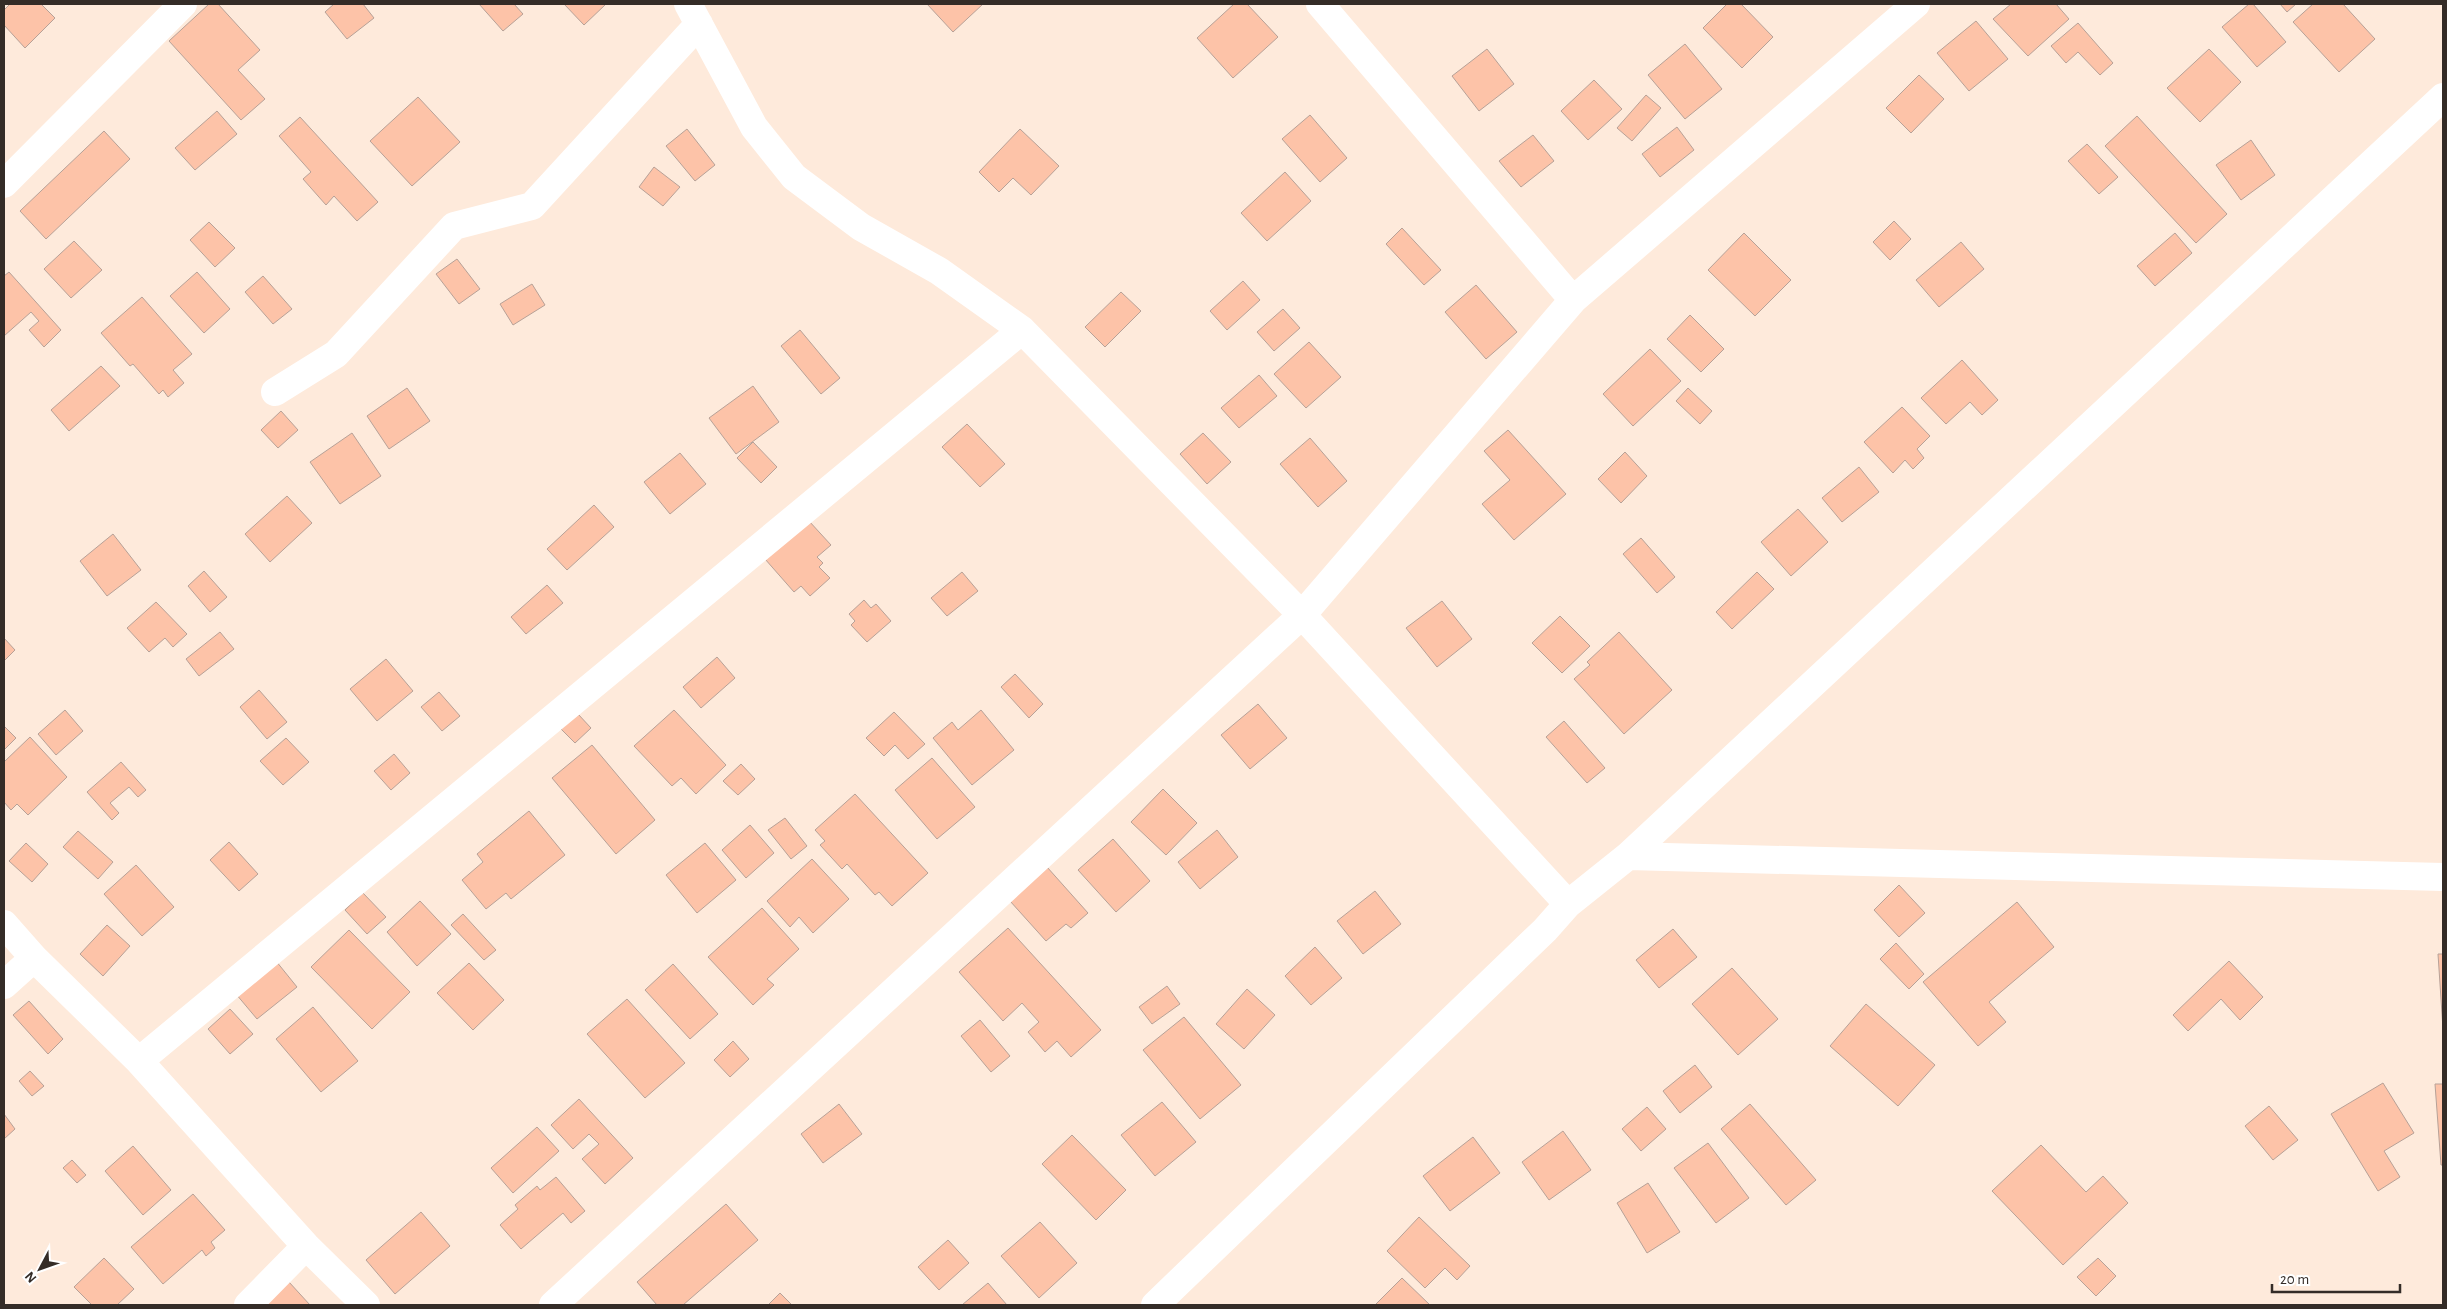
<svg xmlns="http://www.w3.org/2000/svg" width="2447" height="1309" font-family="'Alegreya Sans',sans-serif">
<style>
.building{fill:#fdc3a8;stroke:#b7a197}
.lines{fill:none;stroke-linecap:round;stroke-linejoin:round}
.minor{stroke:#fff;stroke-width:28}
</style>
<rect width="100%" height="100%" fill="#feeadb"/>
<path class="building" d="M10 4H41L55 18 25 48 4 25V10Z
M209 4H218L260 50 238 70 265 99 241 120 169 41Z
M334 4H363L374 18 347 39 325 12Z
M479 4H514L523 14 503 31Z
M564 4H606L584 25Z
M927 4H983L953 32Z
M1234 4H1247L1278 37 1233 78 1197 38Z
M1727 4H1741L1773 37 1742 68 1703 28Z
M2011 4H2056L2069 19 2028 56 1993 19Z
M2249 4H2253L2286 42 2257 67 2222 27Z
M2280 4H2296L2287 12Z
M2313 4H2343L2375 39 2339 72 2293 22Z
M1976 21 2008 59 1969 91 1937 53Z
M2078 23 2113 63 2100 75 2078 52 2066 63 2051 46Z
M1685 44 1722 89 1685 119 1648 75Z
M1487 49 1514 84 1479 111 1452 76Z
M2209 49 2241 82 2200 122 2167 88Z
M1919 75 1944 99 1911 133 1886 108Z
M1594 80 1622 109 1588 140 1561 111Z
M1646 95 1661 108 1632 141 1617 128Z
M418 97 460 142 412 186 370 141Z
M217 111 237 134 195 170 175 148Z
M1310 115 1347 158 1320 182 1282 139Z
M2137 116 2227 214 2196 243 2105 146Z
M300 117 378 202 357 221 334 196 326 205 303 179 311 172 279 136Z
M1677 127 1694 150 1660 177 1642 154Z
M687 129 715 165 695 181 666 146Z
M1020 129 1059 166 1031 195 1013 178 999 192 979 172Z
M104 131 130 159 46 239 20 211Z
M1533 135 1554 161 1521 187 1499 161Z
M2251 140 2275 175 2241 200 2216 165Z
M2087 144 2118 177 2099 194 2068 161Z
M654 167 680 187 663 206 639 187Z
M1285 172 1311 201 1267 241 1241 213Z
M1894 221 1911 239 1890 260 1873 242Z
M209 222 235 248 215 267 190 240Z
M1402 228 1441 270 1424 285 1386 244Z
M1744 233 1791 280 1755 316 1708 270Z
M2175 233 2192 253 2155 286 2137 266Z
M74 241 102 270 71 298 44 269Z
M1961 242 1984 269 1939 307 1916 280Z
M457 259 480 289 459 304 436 274Z
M9 272 61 330 44 347 29 330 39 321 31 312 4 336V276Z
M197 272 230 309 204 333 170 296Z
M263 276 292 309 273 324 245 292Z
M1243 281 1260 300 1227 330 1210 311Z
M532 284 545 305 513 325 500 304Z
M1476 285 1517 332 1486 359 1445 312Z
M1121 292 1141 311 1105 347 1085 327Z
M142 297 192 354 173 370 184 383 168 397 163 390 159 394 133 364 130 366 101 333Z
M1283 309 1300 328 1274 351 1257 332Z
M1690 315 1724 349 1701 372 1667 339Z
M800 330 840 378 821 394 781 346Z
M1309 342 1341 377 1306 408 1274 374Z
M1650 349 1681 381 1633 426 1603 394Z
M1962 360 1998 400 1982 415 1970 402 1946 424 1921 398Z
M101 366 120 386 69 431 51 410Z
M1259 375 1277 396 1239 428 1221 408Z
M753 386 779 422 736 454 709 418Z
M407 388 430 421 389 449 367 416Z
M1688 388 1712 411 1700 424 1676 401Z
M1902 407 1930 436 1917 449 1924 458 1913 469 1905 460 1893 473 1864 442Z
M281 411 298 430 278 448 261 430Z
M967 424 1005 464 980 487 942 447Z
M1508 430 1566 494 1514 540 1482 504 1510 480 1484 451Z
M352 433 381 476 340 504 310 462Z
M1203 433 1231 462 1207 484 1180 454Z
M1310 438 1347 481 1318 507 1280 464Z
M753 442 777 467 761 483 737 458Z
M1625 452 1647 476 1621 503 1598 479Z
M680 453 706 484 670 514 644 482Z
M1859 467 1879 492 1842 522 1822 498Z
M287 496 312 523 270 562 245 534Z
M594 505 614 527 567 570 547 549Z
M1798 509 1828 542 1791 576 1761 542Z
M809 521 831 545 817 557 823 563 819 567 830 578 810 596 801 586 794 592 765 559Z
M113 534 141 570 107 596 80 561Z
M1641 538 1675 577 1657 593 1623 554Z
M204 571 227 597 210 612 188 586Z
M962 572 978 591 947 616 931 598Z
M1757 572 1774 589 1732 629 1716 612Z
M547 585 563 603 526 634 511 617Z
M864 600 871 608 876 604 891 621 867 642 851 625 855 621 849 614Z
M1442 601 1472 639 1437 667 1406 628Z
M156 602 187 634 173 647 165 638 149 652 127 628Z
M1560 616 1590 646 1562 673 1532 643Z
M220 632 234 649 199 676 186 659Z
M1619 632 1672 690 1624 734 1574 679 1590 665 1587 662Z
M4 638 15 650 4 661Z
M717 657 735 678 701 708 683 687Z
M386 659 413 691 377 721 350 689Z
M1015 674 1043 704 1029 718 1001 687Z
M259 690 287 722 267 739 240 707Z
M439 692 460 716 442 731 421 707Z
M1258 704 1287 738 1250 769 1221 735Z
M65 710 83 731 56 755 38 734Z
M674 710 726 765 696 794 681 778 672 786 634 746Z
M981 710 1014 750 972 785 933 738 952 722 958 730Z
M894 712 925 744 908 759 895 745 884 756 866 738Z
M578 714 591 728 575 743 561 729Z
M1564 721 1605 768 1587 783 1546 737Z
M4 726 16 738 4 750Z
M30 737 67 777 28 815 17 804 11 810 4 802V762Z
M286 738 309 762 283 785 260 761Z
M592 745 655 820 616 854 552 778Z
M394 754 410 773 391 790 374 771Z
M932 758 975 807 937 839 895 790Z
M121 762 146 790 138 797 129 787 110 803 119 813 112 820 87 792Z
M741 764 755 779 738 795 723 781Z
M1163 789 1197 823 1166 855 1131 822Z
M855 794 928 873 892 906 879 892 875 895 847 864 842 869 820 845 825 841 815 830Z
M529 811 565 855 511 899 506 893 486 909 462 880 483 862 477 854Z
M785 818 807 846 791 859 768 830Z
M750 825 774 853 746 878 722 850Z
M1217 830 1238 857 1200 889 1178 862Z
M78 831 113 862 98 879 63 847Z
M1113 839 1150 881 1116 912 1078 870Z
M229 842 258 874 239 891 210 860Z
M26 843 48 864 32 882 9 861Z
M705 843 736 880 697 913 666 875Z
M812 859 849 899 813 933 799 917 790 927 767 901Z
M136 865 174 907 142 936 104 894Z
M1047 867 1088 913 1071 928 1066 924 1046 941 1010 901Z
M1899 885 1925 913 1899 937 1874 910Z
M1375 891 1401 924 1363 954 1337 921Z
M363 893 386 917 367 934 345 910Z
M420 901 451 934 417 966 387 932Z
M2017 902 2054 947 1989 1002 2006 1022 1978 1046 1923 982Z
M762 908 799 949 767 979 774 985 753 1005 708 957Z
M463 914 496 950 484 960 451 925Z
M107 925 130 946 103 976 80 954Z
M1008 928 1101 1030 1071 1057 1057 1041 1045 1052 1028 1032 1039 1022 1022 1003 1003 1021 959 972Z
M1673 929 1697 957 1659 988 1636 960Z
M349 930 410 992 372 1029 311 967Z
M1896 943 1924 974 1909 989 1880 959Z
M1315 947 1342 978 1311 1005 1285 976Z
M2438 954H2443V1029Z
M276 961 297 987 257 1019 236 994Z
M2229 961 2263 997 2240 1020 2221 999 2188 1031 2173 1015Z
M469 963 504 1000 473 1030 437 993Z
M673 964 718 1014 690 1039 645 990Z
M1732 968 1778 1019 1738 1055 1692 1004Z
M1167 986 1180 1004 1152 1024 1139 1007Z
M1247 989 1275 1015 1244 1049 1216 1024Z
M627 999 685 1063 645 1098 587 1034Z
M29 1001 63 1039 48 1054 13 1015Z
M1866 1004 1935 1065 1898 1106 1830 1046Z
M313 1007 358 1061 321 1092 276 1039Z
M230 1009 253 1034 230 1054 208 1029Z
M1184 1017 1241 1085 1200 1119 1143 1050Z
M980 1020 1010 1056 991 1072 961 1036Z
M733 1041 749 1059 730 1077 714 1060Z
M1695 1065 1712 1087 1680 1113 1663 1091Z
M30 1071 44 1086 32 1096 19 1081Z
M2383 1083 2414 1133 2384 1151 2400 1177 2378 1191 2331 1114Z
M2435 1084H2443V1165H2441Z
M579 1099 633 1158 605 1184 582 1159 599 1144 589 1134 573 1149 551 1125Z
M1162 1102 1196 1142 1155 1176 1121 1135Z
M839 1104 862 1134 823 1163 801 1134Z
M1750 1104 1816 1180 1786 1205 1721 1129Z
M2269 1106 2298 1140 2273 1160 2245 1126Z
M1647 1107 1666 1129 1641 1151 1622 1129Z
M4 1114 15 1129 4 1139Z
M537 1127 559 1151 513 1193 491 1168Z
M1563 1131 1591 1170 1549 1200 1522 1162Z
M1072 1135 1126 1190 1096 1220 1042 1164Z
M1473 1137 1500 1173 1450 1211 1423 1176Z
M1708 1143 1749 1198 1716 1223 1674 1168Z
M2041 1145 2086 1192 2103 1176 2128 1203 2063 1265 1992 1191Z
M133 1146 171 1190 143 1215 105 1171Z
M72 1160 86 1175 77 1183 63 1168Z
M556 1177 585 1211 571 1223 563 1213 521 1249 500 1225 518 1209 515 1205 537 1186 540 1190Z
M1648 1183 1680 1232 1647 1253 1617 1203Z
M193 1194 225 1230 211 1242 215 1248 206 1256 202 1250 163 1284 131 1247Z
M726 1204 758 1240 683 1305H657L637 1282Z
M421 1212 450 1246 395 1294 366 1260Z
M1419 1217 1470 1266 1457 1280 1445 1268 1425 1288 1387 1251Z
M1040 1222 1077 1263 1039 1298 1001 1256Z
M948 1240 969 1263 939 1290 918 1267Z
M104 1258 134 1289 117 1305H92L74 1287Z
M2098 1258 2116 1276 2096 1296 2077 1277Z
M1402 1278 1430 1305H1375Z
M289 1282 310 1305H263Z
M988 1283 1007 1305H962Z
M780 1293 792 1305H768Z"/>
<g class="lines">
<path class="minor" d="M688 4 754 127 794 177 861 227 939 271 1022 330 1302 615 1568 904
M1320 4 1573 300
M4 184 183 4
M275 392 336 354 454 226 532 206 699 24
M1628 856 2443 877
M4 924 34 958
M4 985 34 958 139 1061 306 1246 366 1305
M139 1061 1022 330
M248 1305 306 1246
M553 1305 1302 615 1573 300 1916 4
M1155 1305 1545 930 1568 904 1628 856 2443 97"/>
</g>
<rect width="2447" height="1309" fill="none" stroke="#342c27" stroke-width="10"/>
<g transform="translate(40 1269) rotate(229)" stroke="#ffffff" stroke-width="4" paint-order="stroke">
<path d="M0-4L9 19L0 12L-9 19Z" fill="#342c27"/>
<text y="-8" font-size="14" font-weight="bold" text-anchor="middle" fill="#342c27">N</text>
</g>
<path d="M2272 1284v8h128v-8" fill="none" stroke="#342c27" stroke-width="2.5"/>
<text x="2280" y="1284" font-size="15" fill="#342c27" stroke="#ffffff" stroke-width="4" paint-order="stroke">20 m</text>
</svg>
